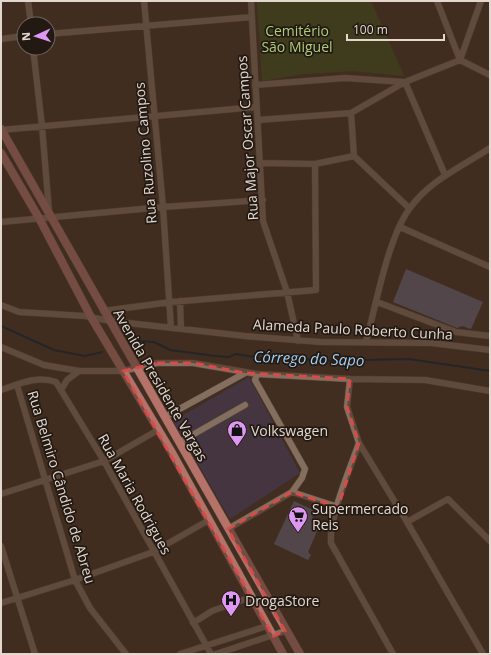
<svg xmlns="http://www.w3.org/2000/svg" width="491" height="655" font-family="'Open Sans',sans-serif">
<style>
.commercial{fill:#443541}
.green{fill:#3d4e1a}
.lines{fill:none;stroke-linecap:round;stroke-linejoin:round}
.stream{stroke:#021b2e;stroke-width:2}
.building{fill:#66657c}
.minor-casing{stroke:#5c4c3f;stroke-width:7}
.major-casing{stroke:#5c4c3f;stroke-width:9}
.minor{stroke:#846e5e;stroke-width:6}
.major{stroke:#b47269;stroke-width:8}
.marked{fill:none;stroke:#d94b49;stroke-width:3;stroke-dasharray:8 5;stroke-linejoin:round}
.labels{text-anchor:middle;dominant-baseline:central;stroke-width:3.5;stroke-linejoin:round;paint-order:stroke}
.park-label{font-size:14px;fill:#aecc7b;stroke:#211912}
.street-label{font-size:14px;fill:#e3d7ce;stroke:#211912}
.poi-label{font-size:14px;fill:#e3d7ce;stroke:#211912;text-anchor:start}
.water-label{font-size:15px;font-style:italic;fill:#a5cff2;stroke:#211912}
</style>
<rect width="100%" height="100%" fill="#412e20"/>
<path class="commercial" d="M249 377 300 473 230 519 173 421Z"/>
<path class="green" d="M257 1H371L404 76 353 71 304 74 262 81Z"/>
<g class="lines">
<path class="stream" d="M1 326 54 350 85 356 102 352
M129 340 154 342 170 350 215 356 229 357 236 354 267 359 291 356 316 361 409 359 490 371"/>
</g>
<path class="building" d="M406 269 483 302 471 329 462 326 457 328 393 302Z
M294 501 315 511 312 517 321 522 308 552 311 555 308 560 274 544Z"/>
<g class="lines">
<g class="minor-casing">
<path id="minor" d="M28 1 31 24
M144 1 163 207 171 328
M251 1 263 221 287 292 298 341
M437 1 460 60
M48 34 252 17
M1 39 24 36
M33 48 42 126 49 211
M460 60 481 1
M460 60 490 75
M405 82 445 175
M255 85 345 78 404 82
M351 113 354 156 409 208
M258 120 351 113 405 82 460 60
M1 130 257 107
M261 163 315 164 354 156
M1 222 163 207 263 200
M400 227 490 267
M180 301 181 328
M377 302 456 332 490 336
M1 305 19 312 85 316 110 321 245 336 321 342 431 343 490 350
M103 311 171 302 316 290 315 164
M366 342C376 305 388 237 410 208 430 180 463 166 490 148
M1 347 44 365 79 371H123L157 363H193L257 374 350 379 425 380 490 391
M350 379 347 407 359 443 407 522 483 654
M17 385 75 580 90 608 126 654
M1 390C19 384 37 375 56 382L104 461 211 654
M61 390 67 380 79 371
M165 417 245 373
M180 442 245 405
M359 443C350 469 329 517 331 543L393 654
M292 492 338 507
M1 494 104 461 158 430
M407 522 448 499 490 541
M228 529 292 492 302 478 305 469 255 380 257 374
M1 546 35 654
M1 603 75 580 153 552 209 520
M193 623 212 611 251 597
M180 654 267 626
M216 654 285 631"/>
</g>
<g class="major-casing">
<path id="major" d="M1 129 300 654
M1 153 39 218 91 317 171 451 283 654"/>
</g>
<use href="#minor" class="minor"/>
<use href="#major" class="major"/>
</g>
<path d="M0 0H491V655H0ZM157 363H193L245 373 350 379 347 407 359 443 338 507 292 492 228 529 285 631 273 636 123 371Z" fill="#412e20" fill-opacity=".55" fill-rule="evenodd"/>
<path class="marked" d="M157 363H193L245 373 350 379 347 407 359 443 338 507 292 492 228 529 285 631 273 636 123 371Z"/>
<defs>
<g id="shop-pin" transform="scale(1)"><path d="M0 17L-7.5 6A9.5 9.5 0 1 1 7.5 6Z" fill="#de98f3" stroke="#211912"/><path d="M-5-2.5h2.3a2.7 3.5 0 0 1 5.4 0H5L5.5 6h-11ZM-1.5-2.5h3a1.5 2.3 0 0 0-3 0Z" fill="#111"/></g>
<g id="supermarket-pin" transform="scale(1)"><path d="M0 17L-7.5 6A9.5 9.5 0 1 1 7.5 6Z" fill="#de98f3" stroke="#211912"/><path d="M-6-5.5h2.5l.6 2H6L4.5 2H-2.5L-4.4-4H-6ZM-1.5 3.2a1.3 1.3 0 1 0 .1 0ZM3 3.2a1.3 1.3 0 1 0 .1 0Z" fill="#111"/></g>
<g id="hospital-pin" transform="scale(1)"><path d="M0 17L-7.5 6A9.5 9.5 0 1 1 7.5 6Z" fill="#de98f3" stroke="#211912"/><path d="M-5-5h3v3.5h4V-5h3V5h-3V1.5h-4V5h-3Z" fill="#111"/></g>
</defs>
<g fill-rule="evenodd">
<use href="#shop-pin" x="237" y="430"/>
<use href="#supermarket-pin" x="298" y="516"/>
<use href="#hospital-pin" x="231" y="600"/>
</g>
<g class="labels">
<g class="park-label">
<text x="297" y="30">Cemitério<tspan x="297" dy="16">São Miguel</tspan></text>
</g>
<g class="street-label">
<text transform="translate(247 138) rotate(-94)">Rua Major Oscar Campos</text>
<text transform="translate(145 153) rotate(-95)">Rua Ruzolino Campos</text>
<text transform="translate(353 329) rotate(3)">Alameda Paulo Roberto Cunha</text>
<text transform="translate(161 385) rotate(60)">Avenida Presidente Vargas</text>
<text transform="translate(62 487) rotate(73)">Rua Belmiro Cândido de Abreu</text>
<text transform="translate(135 494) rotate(61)">Rua Maria Rodrigues</text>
</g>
<g class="poi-label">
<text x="251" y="430">Volkswagen</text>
<text x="312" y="508">Supermercado<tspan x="312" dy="16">Reis</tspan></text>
<text x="245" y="600">DrogaStore</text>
</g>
<g class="water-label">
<text transform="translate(309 358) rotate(2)">Córrego do Sapo</text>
</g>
</g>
<rect width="491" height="655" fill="none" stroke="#e3d7ce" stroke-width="4"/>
<g transform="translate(36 36) rotate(267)"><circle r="19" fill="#211912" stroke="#6f655d"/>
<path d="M0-3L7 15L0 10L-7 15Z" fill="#de98f3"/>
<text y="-6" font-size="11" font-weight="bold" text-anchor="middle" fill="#e3d7ce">N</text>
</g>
<path d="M347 34v6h97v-6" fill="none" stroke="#e3d7ce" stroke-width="2"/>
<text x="353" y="34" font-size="12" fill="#e3d7ce" stroke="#211912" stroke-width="3" paint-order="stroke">100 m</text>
</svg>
